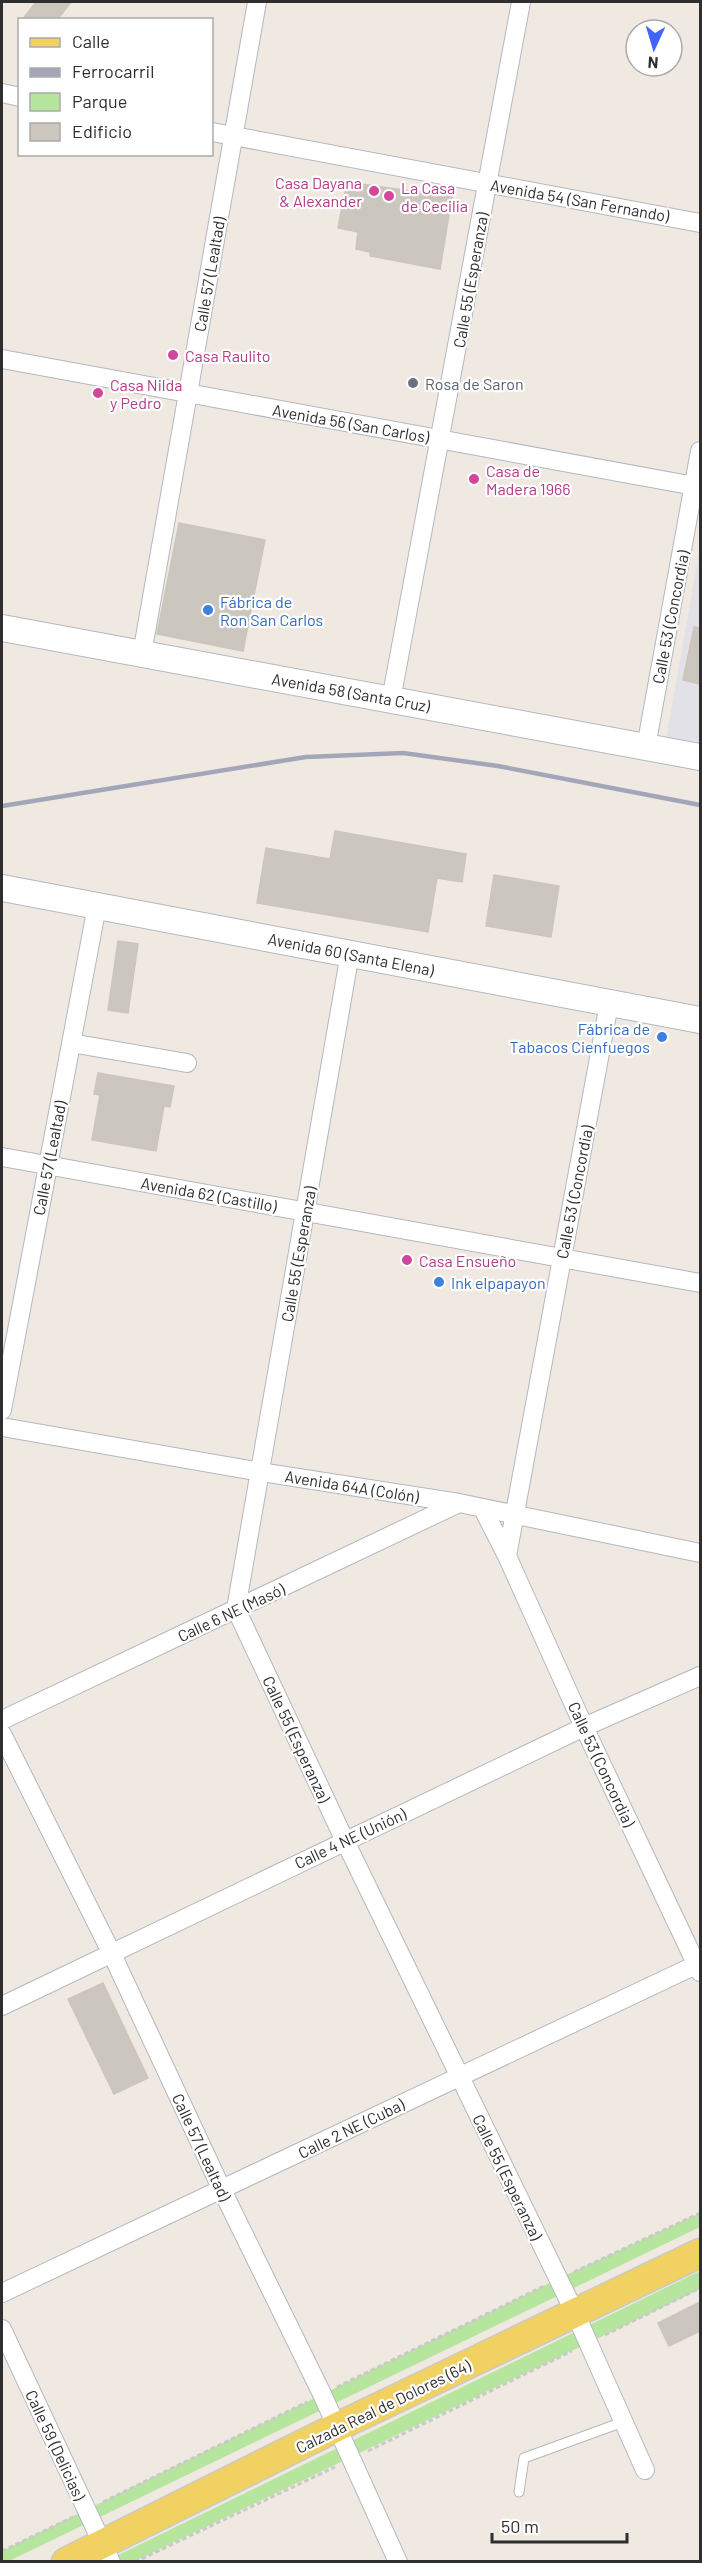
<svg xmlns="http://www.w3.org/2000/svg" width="702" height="2563" font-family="Barlow,sans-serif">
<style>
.industrial{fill:#e3e1e8}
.green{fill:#b6e59e}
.building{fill:#cbc7bf;stroke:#cbc5ba;stroke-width:1.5}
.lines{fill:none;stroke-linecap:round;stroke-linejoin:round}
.lane-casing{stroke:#b4b7c1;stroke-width:11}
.street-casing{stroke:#b4b7c1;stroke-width:20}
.secondary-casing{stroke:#b4b7c1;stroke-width:28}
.primary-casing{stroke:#c9c9c9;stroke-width:31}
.path{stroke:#c9c9c9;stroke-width:3;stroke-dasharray:4.5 3;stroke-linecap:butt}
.lane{stroke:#fff;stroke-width:9}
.street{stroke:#fff;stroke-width:18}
.secondary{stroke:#fff;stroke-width:26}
.primary{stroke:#f2d163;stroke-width:28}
.rail{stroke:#a3a6b8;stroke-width:4.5}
.hotel-dot{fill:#d1479c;stroke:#fff;stroke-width:2}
.worship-dot{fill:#6b7280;stroke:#fff;stroke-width:2}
.shop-dot{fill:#3f7fe0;stroke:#fff;stroke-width:2}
.labels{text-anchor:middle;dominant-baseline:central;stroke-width:4.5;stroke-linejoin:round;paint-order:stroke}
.hotel-label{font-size:16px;fill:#b23c85;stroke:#fff;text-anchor:start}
.street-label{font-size:16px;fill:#2e2e2e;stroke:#fff}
.worship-label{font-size:16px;fill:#5b616d;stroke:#fff;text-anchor:start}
.shop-label{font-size:16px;fill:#366cbe;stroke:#fff;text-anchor:start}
</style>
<rect width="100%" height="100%" fill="#efe9e1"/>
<path class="industrial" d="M700 547V746L666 739Z"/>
<path class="green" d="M700 2213V2227L9 2561 2 2562V2551L558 2279Z
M700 2271V2289L135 2561 104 2562Z"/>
<path class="building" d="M36 2H71L57 20H22Z
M347 182 452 197 440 269 370 256V252L356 249 358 232 338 228Z
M179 523 265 540 243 651 157 634Z
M694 627 700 628V684L683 680Z
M335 831 466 854 462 882 437 878 428 932 257 903 266 848 330 859Z
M494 875 559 886 551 937 486 926Z
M118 941 138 944 128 1013 108 1010Z
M98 1073 174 1086 170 1107 164 1106 156 1151 92 1140 100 1095 94 1094Z
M103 1983 148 2078 114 2094 68 1999Z
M700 2302V2331L669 2346 658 2323Z"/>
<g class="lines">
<g class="lane-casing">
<path id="lane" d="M519 2492 524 2458 623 2422"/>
</g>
<g class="street-casing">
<path id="street" d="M2 93 20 97
M212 132 700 223
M2 359 700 487
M142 654 257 2
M391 700 521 2
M646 747 700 451
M350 953 236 1609 345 1841 575 2313 645 2470
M71 1043 187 1063
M2 1157 700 1283
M2 1410 97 906
M2 1427 261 1472 459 1503 700 1553
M483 1509 507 1556 584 1727 700 1972
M507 1556 609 1004
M2 1720 459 1503
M2 1734 111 1952 222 2190 322 2394 398 2562
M2 2006 584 1727 700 1676
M2 2293 700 1963
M2 2329 111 2562"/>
</g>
<g class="secondary-casing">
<path id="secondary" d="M2 628 700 757
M2 888 700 1020"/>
</g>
<g class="primary-casing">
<path id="primary" d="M66 2562 337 2427 700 2253"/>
</g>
<path class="path" d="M574 2272 700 2213
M605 2335 700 2288
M337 2387 544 2286
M368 2451 572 2351
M103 2502 307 2402
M2 2551 73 2517
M135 2562 335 2467"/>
<use href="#lane" class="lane"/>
<use href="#street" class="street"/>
<use href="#secondary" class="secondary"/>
<use href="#primary" class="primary"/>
<path class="rail" d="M2 806 306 757 403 753 498 766 700 805"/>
</g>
<g class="hotel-dot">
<circle cx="374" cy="191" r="6"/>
<circle cx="389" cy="196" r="6"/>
<circle cx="173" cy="355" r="6"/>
<circle cx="98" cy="393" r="6"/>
<circle cx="474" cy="479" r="6"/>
<circle cx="407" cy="1260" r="6"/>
</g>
<circle class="worship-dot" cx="413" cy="383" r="6"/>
<g class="shop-dot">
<circle cx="208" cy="610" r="6"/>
<circle cx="662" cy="1037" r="6"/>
<circle cx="439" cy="1282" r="6"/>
</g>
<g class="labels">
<g class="hotel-label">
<text x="362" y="182" text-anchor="end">Casa Dayana<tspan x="362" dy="18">&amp; Alexander</tspan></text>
<text x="401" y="187">La Casa<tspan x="401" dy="18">de Cecilia</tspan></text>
<text x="185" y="355">Casa Raulito</text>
<text x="110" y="384">Casa Nilda<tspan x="110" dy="18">y Pedro</tspan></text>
<text x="486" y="470">Casa de<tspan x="486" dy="18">Madera 1966</tspan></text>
<text x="419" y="1260">Casa Ensueño</text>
</g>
<g class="street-label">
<text transform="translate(580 200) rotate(10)">Avenida 54 (San Fernando)</text>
<text transform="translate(209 274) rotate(-80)">Calle 57 (Lealtad)</text>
<text transform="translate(470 280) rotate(-80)">Calle 55 (Esperanza)</text>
<text transform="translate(351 423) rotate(10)">Avenida 56 (San Carlos)</text>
<text transform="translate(670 617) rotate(-79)">Calle 53 (Concordia)</text>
<text transform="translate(351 692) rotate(10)">Avenida 58 (Santa Cruz)</text>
<text transform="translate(351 954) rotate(11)">Avenida 60 (Santa Elena)</text>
<text transform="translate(49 1158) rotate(-79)">Calle 57 (Lealtad)</text>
<text transform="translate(574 1192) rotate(-79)">Calle 53 (Concordia)</text>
<text transform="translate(209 1194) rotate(10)">Avenida 62 (Castillo)</text>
<text transform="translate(298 1254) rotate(-80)">Calle 55 (Esperanza)</text>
<text transform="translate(352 1486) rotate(9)">Avenida 64A (Colón)</text>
<text transform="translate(231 1612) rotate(-25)">Calle 6 NE (Masó)</text>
<text transform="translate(297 1739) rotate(65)">Calle 55 (Esperanza)</text>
<text transform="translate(602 1764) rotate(65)">Calle 53 (Concordia)</text>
<text transform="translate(350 1838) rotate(-25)">Calle 4 NE (Unión)</text>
<text transform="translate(351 2128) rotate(-26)">Calle 2 NE (Cuba)</text>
<text transform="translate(202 2147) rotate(65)">Calle 57 (Lealtad)</text>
<text transform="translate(508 2177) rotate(64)">Calle 55 (Esperanza)</text>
<text transform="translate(383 2406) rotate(-26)">Calzada Real de Dolores (64)</text>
<text transform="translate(56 2445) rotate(65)">Calle 59 (Delicias)</text>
</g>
<g class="worship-label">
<text x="425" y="383">Rosa de Saron</text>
</g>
<g class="shop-label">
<text x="220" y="601">Fábrica de<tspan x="220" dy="18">Ron San Carlos</tspan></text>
<text x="650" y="1028" text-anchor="end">Fábrica de<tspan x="650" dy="18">Tabacos Cienfuegos</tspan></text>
<text x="451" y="1282">Ink elpapayon</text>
</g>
</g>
<rect width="702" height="2563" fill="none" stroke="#2e2e2e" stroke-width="6"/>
<rect x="18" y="18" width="195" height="138" fill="#ffffff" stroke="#ababab" stroke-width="1.5"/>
<rect x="30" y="38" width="30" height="9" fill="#f2d163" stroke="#ababab" stroke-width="1.5"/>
<text x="72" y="48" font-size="18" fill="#2e2e2e">Calle</text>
<rect x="30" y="68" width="30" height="9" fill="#a3a6b8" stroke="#ababab" stroke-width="1.5"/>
<text x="72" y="78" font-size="18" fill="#2e2e2e">Ferrocarril</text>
<rect x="30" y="93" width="30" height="18" fill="#b6e59e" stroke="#ababab" stroke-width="1.5"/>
<text x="72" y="108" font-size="18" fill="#2e2e2e">Parque</text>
<rect x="30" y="123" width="30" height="18" fill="#cbc7bf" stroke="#ababab" stroke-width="1.5"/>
<text x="72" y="138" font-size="18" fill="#2e2e2e">Edificio</text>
<g transform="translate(654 48) rotate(184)"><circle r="28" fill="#ffffff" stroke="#ababab" stroke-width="1.5"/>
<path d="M0-4.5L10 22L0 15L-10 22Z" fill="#4264fb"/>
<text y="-9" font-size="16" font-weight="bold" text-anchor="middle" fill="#2e2e2e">N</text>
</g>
<path d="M492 2533v9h135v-9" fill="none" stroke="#2e2e2e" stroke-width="3"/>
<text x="501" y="2533" font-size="18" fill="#2e2e2e" stroke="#ffffff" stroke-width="4.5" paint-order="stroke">50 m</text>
</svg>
